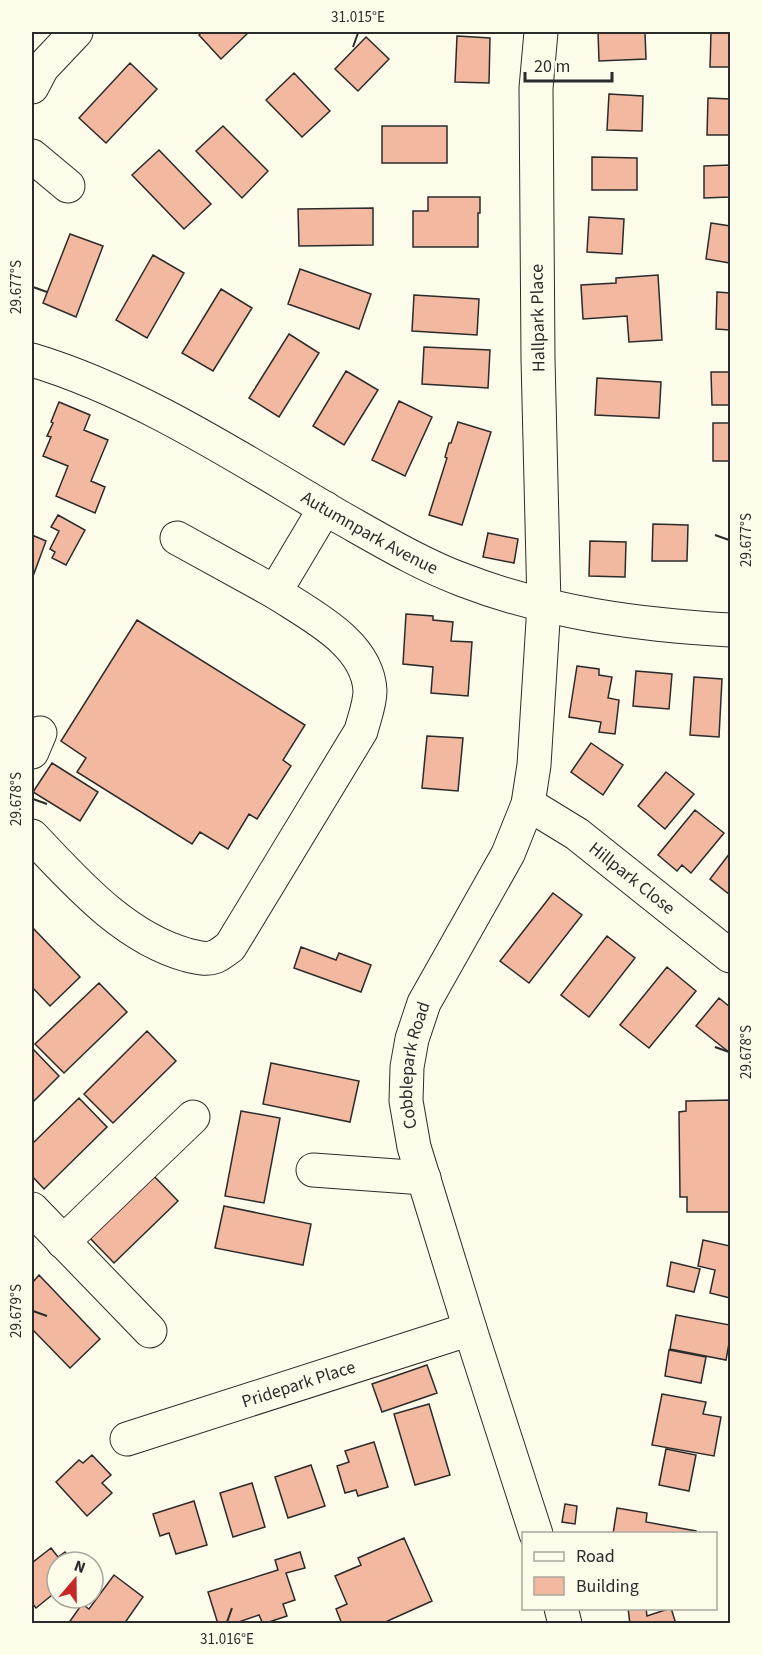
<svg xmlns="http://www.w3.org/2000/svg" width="762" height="1655" font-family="'Source Sans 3',sans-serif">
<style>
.building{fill:#f2b8a0;stroke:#2b2b2b;stroke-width:1.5}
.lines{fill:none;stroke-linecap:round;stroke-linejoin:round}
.minor-casing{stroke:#2b2b2b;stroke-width:35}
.minor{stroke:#fdfbea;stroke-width:33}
.ticks{fill:none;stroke:#2b2b2b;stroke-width:2}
.labels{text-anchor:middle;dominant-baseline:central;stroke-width:4.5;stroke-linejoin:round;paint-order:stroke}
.street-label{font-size:18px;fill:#2b2b2b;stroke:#fdfbea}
.neatline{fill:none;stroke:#2b2b2b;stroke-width:2}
.ticks-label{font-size:15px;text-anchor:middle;fill:#2b2b2b}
</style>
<rect width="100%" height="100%" fill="#fdfbea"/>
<path class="building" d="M202 32H249L221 59 199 35Z
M598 32H645L646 59 599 61Z
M711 32H730V67H710Z
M457 36 490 38 489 83 455 82Z
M366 37 389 59 358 91 335 69Z
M130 63 157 89 106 143 79 118Z
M294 73 330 111 302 137 266 100Z
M609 94 643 96 642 131 607 130Z
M708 98 730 99V135H707Z
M223 126 268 171 242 198 196 151Z
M382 126H447V163H382Z
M159 150 211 204 184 229 132 175Z
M592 157 637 158V190H592Z
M730 165V197L704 198V166Z
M428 197H480V213H478V247H413V211H428Z
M373 208V245L299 246 298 209Z
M589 217 624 219 622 254 587 252Z
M711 223 730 226V263L706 259Z
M70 234 103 246 76 317 43 303Z
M153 255 184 273 147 338 116 320Z
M300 269 371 294 359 329 288 304Z
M658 275 662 340 629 342 627 316 583 319 581 285 616 283V278Z
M221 289 252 308 213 371 182 353Z
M717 292 730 293V330L716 329Z
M414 295 479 299 477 335 412 331Z
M289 334 319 353 279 417 249 398Z
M424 347 490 350 488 388 422 384Z
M346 371 378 390 344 445 313 426Z
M711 372H730V405H712Z
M597 378 661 382 659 418 595 415Z
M399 401 432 417 405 476 372 460Z
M59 402 90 415 84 430 108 440 91 481 105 487 95 513 56 496 68 466 43 456 51 437 47 436 53 423 51 422Z
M458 422 491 432 462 525 429 515 447 458 445 457 449 443H451Z
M713 423H730V461H713Z
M58 515 85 530 66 565 52 558 55 552 50 549 59 531 51 527Z
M653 524 688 525 687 561H652Z
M488 533 518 539 514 563 483 557Z
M32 535 46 541 32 579Z
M590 541 626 542 625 577 589 576Z
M406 614 433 616V620L453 622 451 641 472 642 468 696 431 693 433 667 403 664Z
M137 620 305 725 283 760 291 766 257 819 249 814 228 849 200 832 192 844 77 772 86 758 61 741Z
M577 666 599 669V675L612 677 608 698 619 700 615 734 599 732 601 722 569 717Z
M636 671 672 674 669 709 633 706Z
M694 677 722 679 719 737 690 735Z
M427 736 463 738 458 791 422 788Z
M591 743 623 765 603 795 571 772Z
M52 763 98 792 80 821 33 792Z
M666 772 694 794 665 829 638 806Z
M695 810 724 833 691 873 682 865 677 871 658 855Z
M730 853V895L710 879Z
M553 893 582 915 529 983 500 961Z
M32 927 80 977 50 1006 32 987Z
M607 936 635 958 589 1017 561 995Z
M301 947 336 960 339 953 371 965 361 992 294 968Z
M667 967 696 991 649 1048 620 1025Z
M99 983 127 1012 64 1073 35 1044Z
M719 998 730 1007V1053L696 1026Z
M147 1031 176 1061 113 1123 84 1094Z
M32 1048 59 1076 32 1103Z
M271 1063 359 1081 350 1122 263 1104Z
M79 1098 107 1127 44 1189 32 1176V1144Z
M730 1100V1212H687V1197H680L679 1112 686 1111V1101Z
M241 1111 280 1118 264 1203 225 1196Z
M150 1172 178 1201 114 1263 86 1234Z
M224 1206 311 1224 303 1265 215 1248Z
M703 1240 730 1246V1298L710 1293 715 1270 698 1266Z
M671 1262 700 1269 694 1292 667 1286Z
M39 1275 100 1339 70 1368 32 1329V1283Z
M676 1315 730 1325V1338L726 1360 670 1349Z
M669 1350 706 1357 701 1383 665 1376Z
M427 1365 437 1393 382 1412 372 1384Z
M662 1394 706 1402 703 1414 721 1417 714 1456 652 1445Z
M429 1404 450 1475 415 1485 394 1414Z
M374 1442 388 1487 358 1496 356 1490 345 1493 337 1466 349 1462 345 1451Z
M666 1449 696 1455 689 1491 659 1485Z
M92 1455 111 1475 102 1483 112 1493 87 1516 56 1482 79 1460 83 1463Z
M311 1465 325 1506 288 1518 275 1477Z
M252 1483 265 1527 233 1537 220 1493Z
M194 1501 207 1545 176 1554 169 1533 160 1536 153 1514Z
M565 1504 577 1506 575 1524 562 1522Z
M617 1508 647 1513 646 1522 696 1531V1534H613Z
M404 1538 432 1601 381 1624H342L336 1609 347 1604 335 1576 361 1565 358 1558Z
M51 1548 58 1557 65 1552 73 1562H57V1591L36 1608 32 1603V1560L33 1562Z
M300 1552 305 1568 286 1573 295 1600 283 1604 287 1616 263 1624 259 1615 233 1624H218L208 1592 278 1570 275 1560Z
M114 1575 143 1597 124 1624H68L82 1604 89 1609Z
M628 1608H646L647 1616 671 1608 676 1624H630Z"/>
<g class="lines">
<g class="minor-casing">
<g id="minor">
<path d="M32 87 42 68 76 32"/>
<path d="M32 156 68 186"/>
<path id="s1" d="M32 360C139 392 242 460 338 516 379 539 420 564 463 580 548 613 641 625 730 630"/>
<path d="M177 538 275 592"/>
<path d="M32 752 40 733"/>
<path id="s2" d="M528 804 577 834 730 956"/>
<path d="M32 836C76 882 123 937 187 955 195 957 207 960 214 957 220 955 225 950 230 947L361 731C364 719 370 704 370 691 368 643 310 615 275 592L325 508"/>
<path d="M313 1170 424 1178"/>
<path d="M32 1209 150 1331"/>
<path d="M63 1242 193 1117"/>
<path id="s3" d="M127 1439 470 1329"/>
<path id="s4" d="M536 1534 470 1329 414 1147 406 1101 407 1067 412 1039 424 1003 508 854 528 804 534 765 544 605 538 359 536 88 541 32"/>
<path d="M561 1608 565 1624"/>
</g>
</g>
<use href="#minor" class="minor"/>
</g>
<path class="ticks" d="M353 47 358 33M33 287 47 292M715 535 729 540M33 799 47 804M715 1047 729 1052M33 1311 47 1316M227 1622 232 1608"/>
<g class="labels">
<g class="street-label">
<text transform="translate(538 318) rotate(-91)">Hallpark Place</text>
<text stroke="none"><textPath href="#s1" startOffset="380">Autumnpark Avenue</textPath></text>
<text stroke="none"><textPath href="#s2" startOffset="128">Hillpark Close</textPath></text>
<text stroke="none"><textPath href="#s4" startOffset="489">Cobblepark Road</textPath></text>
<text stroke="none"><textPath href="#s3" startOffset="180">Pridepark Place</textPath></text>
</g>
</g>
<rect width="762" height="1655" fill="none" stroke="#fdfbea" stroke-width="66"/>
<rect x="522" y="1532" width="195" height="78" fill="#fdfbea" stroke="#a9a89e" stroke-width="1.5"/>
<rect x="534" y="1552" width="30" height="9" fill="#fdfbea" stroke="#a9a89e" stroke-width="1.5"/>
<text x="576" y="1562" font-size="18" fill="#2b2b2b">Road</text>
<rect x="534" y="1577" width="30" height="18" fill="#f2b8a0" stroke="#a9a89e" stroke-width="1.5"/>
<text x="576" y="1592" font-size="18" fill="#2b2b2b">Building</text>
<g transform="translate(75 1580) rotate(20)"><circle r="28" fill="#fdfbea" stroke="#a9a89e" stroke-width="1.5"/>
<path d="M0-4.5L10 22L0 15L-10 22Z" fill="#c62828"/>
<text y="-9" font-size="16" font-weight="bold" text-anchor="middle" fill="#2b2b2b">N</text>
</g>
<path d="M525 72v9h87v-9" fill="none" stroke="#2b2b2b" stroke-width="3"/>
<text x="534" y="72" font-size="18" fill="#2b2b2b" stroke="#fdfbea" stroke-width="4.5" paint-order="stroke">20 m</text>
<rect x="33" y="33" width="696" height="1589" class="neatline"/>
<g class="ticks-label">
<text x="358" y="22">31.015°E</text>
<text transform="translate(16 287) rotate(-90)" y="5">29.677°S</text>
<text transform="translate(746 540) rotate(-90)" y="5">29.677°S</text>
<text transform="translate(16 799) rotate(-90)" y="5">29.678°S</text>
<text transform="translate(746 1052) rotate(-90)" y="5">29.678°S</text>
<text transform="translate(16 1311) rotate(-90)" y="5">29.679°S</text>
<text x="227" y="1644">31.016°E</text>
</g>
</svg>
